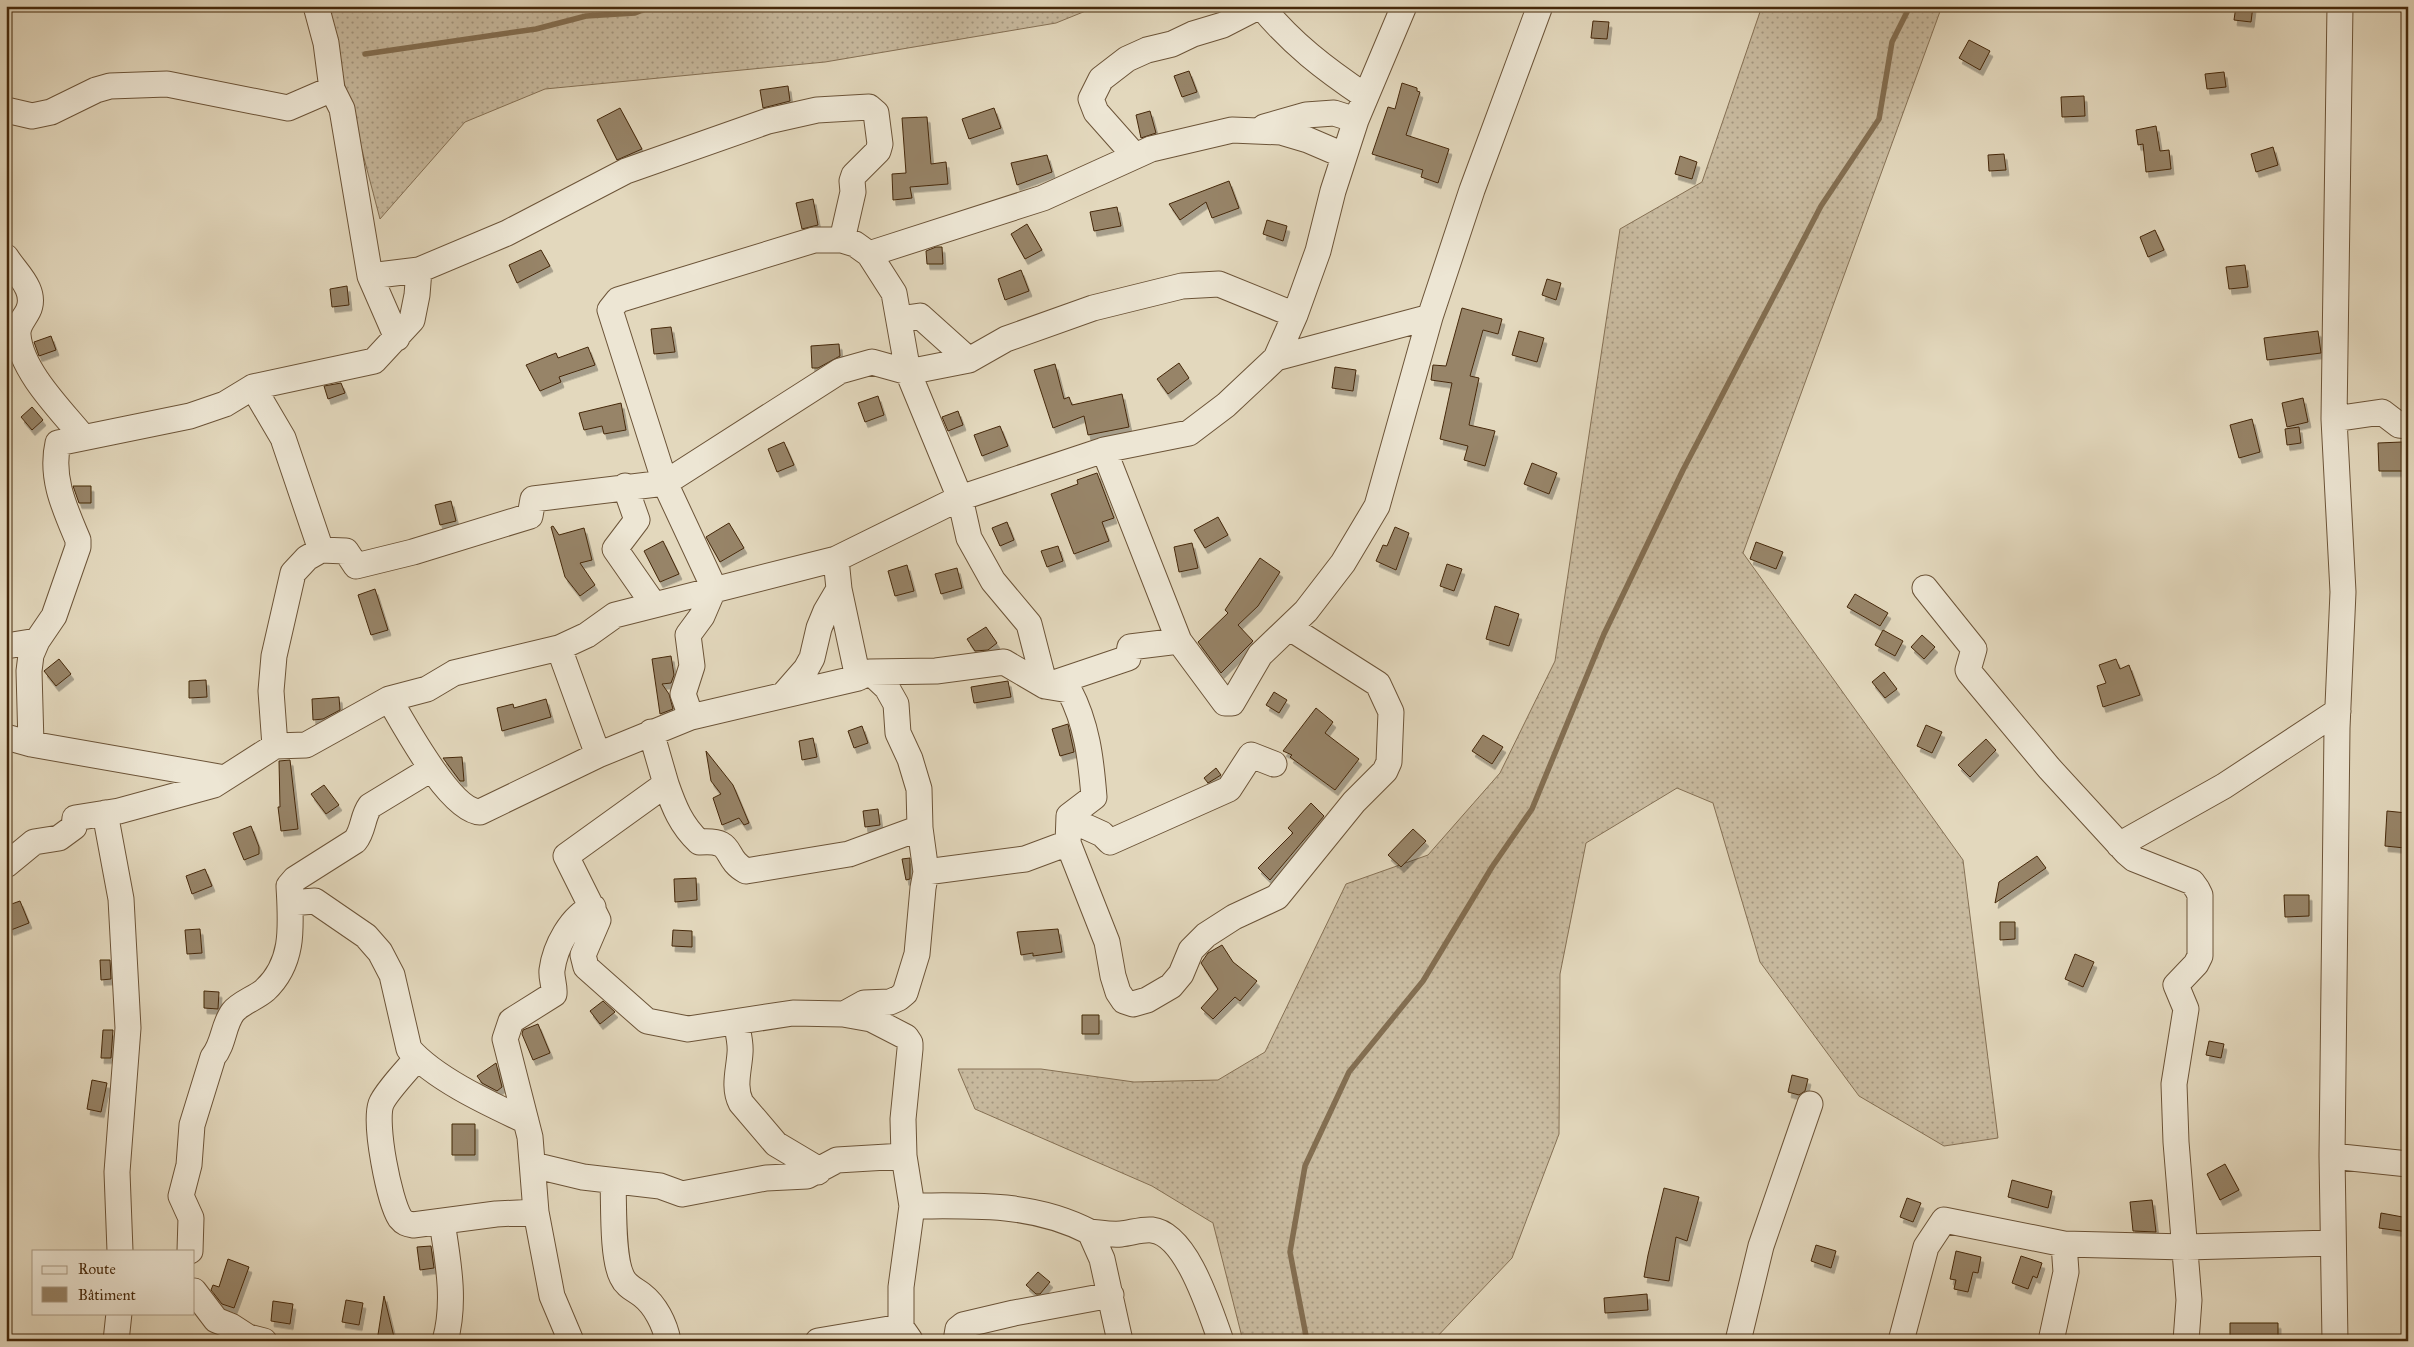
<svg xmlns="http://www.w3.org/2000/svg" width="2414" height="1347" font-family="'IM FELL Great Primer',serif">
<style>
.grass{fill:url(#grass-dots);stroke:#867155}
.lines{fill:none;stroke-linecap:round;stroke-linejoin:round}
.stream{stroke:#836e51;stroke-width:5.5}
.building{fill:#978468;stroke:#45280b;filter:url(#shadow)}
.minor-casing{stroke:#6c5438;stroke-width:27}
.minor{stroke:#ede6d4;stroke-width:25}
</style>
<defs>
<pattern id="grass-dots" width="8" height="8" patternUnits="userSpaceOnUse" patternTransform="scale(1.25)"><rect width="8" height="8" fill="#c8ba9f"/><path d="M2 2h.1M6 6h.1" fill="none" stroke="#a49780" stroke-width="1.8" stroke-linecap="round"/></pattern>
<filter id="shadow"><feDropShadow dx="3" dy="5.5" stdDeviation="0" flood-color="#0004"/></filter>
</defs>
<rect width="100%" height="100%" fill="#e3d8bd"/>
<filter id="stains"><feTurbulence type="fractalNoise" baseFrequency=".004" numOctaves="4"/><feColorMatrix values="0 0 0 0 .2 0 0 0 0 .09 0 0 0 0 .02 0 0 0 .5 -.17"/></filter>
<radialGradient id="worn" r=".72"><stop offset=".6" stop-color="#630" stop-opacity="0"/><stop offset="1" stop-color="#630" stop-opacity=".3"/></radialGradient>
<path class="grass" d="M324 6H1098L1056 23 825 62 545 89 465 122 380 219Z
M1762 6H1942L1743 553 1963 860 1998 1138 1944 1146 1859 1096 1760 962 1713 803 1677 788 1586 843 1560 974 1559 1134 1512 1258 1433 1341H1243L1213 1223 1152 1186 975 1109 958 1069H1041L1134 1082 1218 1080 1265 1052 1346 884 1428 855 1500 773 1555 661 1620 229 1702 182Z"/>
<g class="lines">
<path class="stream" d="M365 54 536 29 586 16 635 13 653 6
M1307 1341 1290 1252 1305 1166 1349 1072 1423 981 1492 867 1532 809 1604 634 1683 470 1821 206 1879 119 1892 42 1910 6"/>
</g>
<path class="building" d="M2236 6H2253L2251 22 2234 20Z
M1593 21 1609 22 1607 39 1591 38Z
M1969 40 1990 51 1980 70 1959 58Z
M1189 71 1197 92 1182 97 1174 76Z
M2224 72 2226 87 2207 89 2205 74Z
M1402 83 1417 88V91L1420 92 1406 135 1449 149 1438 183 1421 177 1423 170 1372 154 1388 107 1395 109Z
M788 86 790 101 763 108 760 90Z
M2084 96 2085 116 2062 117 2061 97Z
M620 108 642 149 617 160 597 120Z
M994 108 1001 128 969 139 962 119Z
M1150 111 1156 133 1141 138 1136 115Z
M927 117 931 164 946 162 948 184 910 187 912 198 893 200 892 174 906 173 902 118Z
M2156 126 2160 151 2169 150 2171 169 2146 172 2143 144 2138 145 2136 130Z
M2273 147 2278 165 2256 172 2251 154Z
M2004 154 2006 170 1989 171 1988 155Z
M1047 155 1052 172 1017 185 1011 163Z
M1680 156 1697 162 1692 179 1675 174Z
M1229 181 1239 208 1212 218 1206 202 1180 220 1169 204Z
M813 199 818 225 802 229 796 203Z
M1117 207 1121 226 1094 231 1090 212Z
M1267 220 1287 226 1283 241 1263 234Z
M1027 224 1042 250 1025 259 1011 234Z
M2155 230 2164 250 2148 257 2140 237Z
M936 247H942L943 264H927L926 251Z
M541 250 550 266 517 283 509 265Z
M2245 265 2248 287 2229 289 2226 267Z
M1021 270 1029 291 1005 300 998 279Z
M1547 279 1561 283 1556 300 1542 295Z
M347 286 349 305 332 307 330 289Z
M1462 308 1502 319 1498 334 1483 330 1470 376 1479 378 1469 425 1495 431 1485 466 1464 460 1468 446 1440 439 1452 383 1431 380 1433 365 1446 366Z
M671 327 675 352 654 354 651 329Z
M1519 331 1544 338 1537 362 1512 355Z
M2318 331 2321 353 2267 360 2264 338Z
M51 336 56 350 39 356 34 342Z
M839 344 840 356 818 368H812L811 346Z
M588 347 595 365 559 377 561 382 540 391 526 365 556 353 558 358Z
M1179 363 1189 378 1168 394 1157 379Z
M1055 364 1064 399 1069 397 1072 405 1122 394 1129 427 1088 435 1084 416 1053 428 1034 370Z
M1335 367 1356 370 1353 391 1332 388Z
M341 383 345 393 328 399 324 386Z
M878 396 884 415 865 422 858 403Z
M2303 398 2308 422 2287 427 2282 403Z
M621 403 626 430 604 434 602 426 584 430 579 413Z
M32 407 43 420 32 430 21 417Z
M958 411 963 425 948 431 942 417Z
M2252 419 2260 452 2239 458 2230 425Z
M1000 426 1008 446 982 456 974 435Z
M2299 427 2301 443 2287 445 2285 429Z
M784 442 794 465 777 472 768 449Z
M2402 442 2403 471H2379L2378 443Z
M1532 463 1557 473 1549 494 1524 484Z
M1097 473 1114 518 1102 522 1109 541 1074 554 1051 494 1078 484 1077 480Z
M73 486H91V503H79Z
M451 501 456 521 440 525 435 505Z
M1218 517 1228 535 1205 548 1194 530Z
M1007 522 1014 540 1000 546 992 528Z
M729 523 744 548 720 562 706 537Z
M553 526 559 535 584 528 592 560 580 563 595 585 580 596 565 577 551 527Z
M1395 527 1409 533 1396 570 1376 561 1383 545 1387 546Z
M663 541 679 574 660 582 644 551Z
M1756 542 1783 552 1776 569 1750 559Z
M1192 543 1198 568 1179 572 1174 547Z
M1058 546 1063 561 1047 567 1041 551Z
M1260 558 1280 572 1258 606 1238 625 1253 641 1221 673 1198 642 1228 613 1225 610Z
M1447 564 1462 569 1454 591 1440 586Z
M907 565 914 591 895 596 888 571Z
M957 568 962 588 941 594 935 574Z
M375 589 388 630 371 635 358 595Z
M1855 594 1888 613 1880 626 1847 607Z
M1495 606 1519 614 1509 646 1486 639Z
M986 627 997 643 988 650 975 651 967 639Z
M1883 630 1903 641 1895 656 1875 645Z
M1922 635 1935 647 1924 659 1911 647Z
M671 656 674 675 671 683 662 684 669 694 673 709 660 714 652 659Z
M59 659 71 674 56 686 44 671Z
M2116 659 2120 669 2129 665 2140 695 2103 707 2097 686 2106 683 2099 665Z
M1884 672 1897 689 1885 698 1872 682Z
M206 680 207 697 189 698V681Z
M1008 681 1011 697 974 703 971 687Z
M1274 692 1287 700 1279 713 1266 705Z
M339 697 340 710 323 719 313 720 312 699Z
M546 699 551 717 502 731 497 708 513 704 514 708Z
M1316 708 1333 722 1325 733 1359 759 1335 790 1290 757 1292 755 1283 751Z
M1068 724 1074 752 1060 756 1052 729Z
M1926 725 1942 732 1932 753 1917 746Z
M862 726 868 743 854 748 848 731Z
M1483 735 1503 747 1492 764 1472 751Z
M813 738 817 757 802 760 799 741Z
M1986 739 1996 750 1970 777 1958 765Z
M706 751 733 785 749 823 744 825 739 818 722 825 713 798 721 794 711 781Z
M462 757 464 781H460L443 758Z
M290 760 298 829 281 831 278 807H280L279 761Z
M1216 768 1221 775 1208 783 1204 778Z
M324 785 339 805 326 814 311 794Z
M1311 803 1324 816 1270 880 1258 868 1293 833 1288 828Z
M878 809 880 825 865 827 863 811Z
M2387 811 2407 813 2405 848 2385 846Z
M251 826 259 847V854L244 860 233 833Z
M1413 829 1426 841 1401 867 1388 855Z
M2037 856 2046 868 1995 903 1999 882Z
M910 858V879L906 880 902 859Z
M205 869 212 886 192 894 186 876Z
M696 878 697 900 675 902 674 879Z
M2284 895H2309V916L2285 917Z
M20 901 29 923 11 930 6 918V906Z
M2000 922H2015V939L2000 940Z
M200 929 202 953 187 954 185 930Z
M1058 929 1062 952 1033 956V953L1021 955 1017 932Z
M673 930 692 931V947L672 946Z
M1222 945 1233 962 1257 981 1240 1001 1235 997 1213 1019 1201 1008 1218 989 1201 963 1208 953Z
M2075 954 2094 962 2083 987 2065 979Z
M100 960H110L111 979 101 980Z
M204 991 219 992 218 1009 204 1008Z
M603 1001 615 1012 600 1024 590 1011Z
M1082 1015H1099V1034H1082Z
M538 1024 550 1053 533 1060 522 1034 523 1030Z
M103 1030H113L111 1058H101Z
M2209 1041 2224 1044 2221 1058 2206 1055Z
M496 1063 502 1087 497 1091 482 1083 477 1076Z
M1792 1075 1808 1079 1805 1091 1799 1095 1788 1092Z
M92 1080 107 1083 101 1112 87 1109Z
M452 1124H475V1155H452Z
M2225 1164 2239 1190 2220 1200 2207 1174Z
M2012 1180 2052 1191 2048 1208 2008 1197Z
M1664 1188 1699 1197 1687 1241 1676 1237 1669 1281 1644 1277 1648 1255Z
M1907 1198 1921 1203 1913 1222 1900 1217Z
M2152 1200 2156 1232 2133 1231 2130 1202Z
M2381 1213 2408 1218V1232L2379 1228Z
M1816 1245 1836 1251 1831 1268 1811 1261Z
M431 1246 434 1268 420 1270 417 1247Z
M1956 1251 1981 1257 1978 1273 1973 1272 1968 1292 1954 1289 1956 1280 1950 1279Z
M2021 1256 2042 1263 2037 1278 2033 1276 2028 1289 2012 1283Z
M228 1259 249 1267 234 1308 222 1304 211 1290 213 1285 219 1287Z
M1038 1272 1050 1282 1040 1294H1036L1026 1285Z
M1647 1294 1648 1310 1605 1313 1604 1298Z
M384 1296 395 1341H377Z
M346 1300 363 1303 359 1325 342 1322Z
M273 1301 293 1304 290 1324 271 1321Z
M2230 1323H2278V1341H2230Z"/>
<g class="lines">
<g class="minor-casing">
<path id="minor" d="M316 6 326 43 332 89 342 109 370 276 397 338
M1261 6C1292 44 1325 69 1365 96
M6 110 32 116 51 112 96 90 110 86 167 84 288 108 332 89
M1264 127 1306 115 1334 113 1356 120
M1135 156 1096 112 1091 99 1101 79 1127 59 1147 50 1172 44 1193 34 1223 25 1260 6
M869 254 1043 198 1151 149 1232 130 1281 132 1308 140 1343 155
M6 257C15 272 38 290 28 311 24 319 17 325 18 335 21 371 61 410 83 437
M370 276 419 270 507 233 626 171 768 121 817 110 869 107 876 113 880 144 878 151 854 175 852 181 853 192 842 240
M899 319 920 316 969 360
M1276 358 1295 315 1318 251 1333 191 1356 120 1404 6
M253 387 283 438 321 550
M2334 419 2382 412 2399 425 2408 426
M1104 450 1179 641 1225 703H1232L1260 655 1306 611 1343 563 1377 506 1430 317
M625 486 637 520 615 549 654 605
M836 559 839 589 858 678
M1925 588 1974 649 1968 670 1969 672 2049 768 2127 853 2134 859 2192 882 2197 889 2200 895V956L2196 964 2176 985 2186 1009 2174 1084 2176 1142 2189 1300 2186 1341
M6 646 37 641
M559 648 598 755
M785 693 806 669 812 658 819 628 826 611 839 589
M389 699C404 724 450 811 480 812L598 755 691 717 858 678 870 672 936 671 1004 662 1045 686 1128 658 1130 647 1179 641
M691 717 683 694 692 666 688 635 702 616 714 588 665 483 610 310 618 300 814 240H842L855 244 869 254 894 293 908 372 960 498 969 538 993 581 1029 624 1045 686 1069 690C1087 724 1091 759 1094 797L1069 816 1068 843 1107 942 1113 976 1118 992 1124 1001 1133 1004 1147 1000 1171 986 1181 974 1191 950 1206 935 1234 917 1277 897 1354 802 1385 771 1389 762 1391 712 1378 684 1290 628
M651 732 666 784 566 856 598 920 583 955 586 967 647 1021 688 1029 793 1013 843 1014 871 1019 906 1037 910 1043V1049L903 1119 904 1156 912 1206 901 1287V1327
M6 737 31 744 225 778
M31 744 29 671 31 655 37 641 54 616 78 547V540C65 509 50 478 58 443L190 416 225 404 253 387 374 361 412 320 417 295 419 270
M275 746 271 691 274 656 293 573 307 558 321 550 346 551 356 566 413 552 530 516 533 499 665 483 840 371 872 362 908 372 969 360 1006 339 1093 308 1182 286 1219 284 1295 315
M666 784C674 807 681 825 699 842 737 839 721 857 746 871L849 854 920 828
M105 813 121 899 128 1028 117 1172 120 1251
M1069 819 1102 834 1110 842 1229 789 1251 755 1274 764
M2119 845 2224 786 2338 711
M6 865 34 842 59 838 74 827 75 818 119 811 214 785 275 746 306 745 389 699 427 689 454 673 559 648 587 635 615 615 836 559 960 498 1104 450 1189 433 1226 405 1276 358 1430 317 1472 190 1540 6
M926 872 1025 859 1068 843
M290 903 315 901 366 936 380 952 392 975 409 1049C435 1079 490 1104 526 1121
M846 1013 864 1003 890 1002 899 998 905 993 917 954 923 888 926 872 920 828 919 789 910 759 898 733 896 704 887 688 870 672
M736 1022C738 1032 741 1043 740 1053 739 1070 733 1087 741 1103L776 1144 813 1166 818 1172
M417 1058C408 1069 385 1093 381 1104 374 1124 389 1200 400 1218 404 1223 407 1224 413 1225L496 1214 536 1212
M2332 1156 2408 1164
M533 1165 583 1177 660 1186 682 1194 766 1178 807 1176 837 1160 904 1156
M613 1181C614 1205 612 1258 622 1277 626 1286 634 1289 642 1295 655 1305 665 1324 668 1341
M912 1206C975 1206 1032 1202 1090 1232L1102 1259 1120 1341
M442 1222C448 1261 456 1302 445 1341
M1090 1232C1101 1233 1111 1235 1121 1234 1131 1233 1142 1229 1152 1230 1187 1234 1210 1311 1221 1341
M190 1251 191 1218 181 1196 189 1165 192 1125 213 1057C224 1044 223 1025 233 1012 240 1003 256 998 265 990 295 962 291 925 289 886L295 879 355 841C364 830 362 817 370 806L431 769
M194 1291 216 1320 231 1326 248 1337 264 1341
M116 1341 119 1313
M571 1341 552 1296 536 1212 530 1137 505 1039 511 1021 554 994C555 986 551 978 552 970 555 947 571 916 593 907
M818 1341 901 1327 910 1340
M956 1341 958 1329 963 1325 1014 1313 1111 1295
M1738 1341 1761 1246 1810 1104
M1901 1341 1926 1247 1944 1220 2064 1244 2186 1247 2332 1243
M2051 1341 2066 1272 2064 1244
M2335 1341 2332 1156 2337 728 2343 592 2334 419 2340 6"/>
</g>
<use href="#minor" class="minor"/>
</g>
<rect width="2414" height="1347" fill="none" stroke="#e3d8bd" stroke-width="25"/>
<rect x="8" y="8" width="2399" height="1332" fill="none" stroke="#45280b" stroke-width="2.5"/>
<rect x="12" y="12" width="2389" height="1322" fill="none" stroke="#45280b"/>
<rect x="32" y="1250" width="162" height="65" fill="#ede6d4" stroke="#aa9a84"/>
<rect x="42" y="1266" width="25" height="8" fill="#ede6d4" stroke="#aa9a84"/>
<text x="78" y="1274" font-size="15" fill="#45280b">Route</text>
<rect x="42" y="1287" width="25" height="15" fill="#978468" stroke="#aa9a84"/>
<text x="78" y="1300" font-size="15" fill="#45280b">Bâtiment</text>
<rect width="100%" height="100%" filter="url(#stains)"/>
<rect width="100%" height="100%" fill="url(#worn)"/>
</svg>
